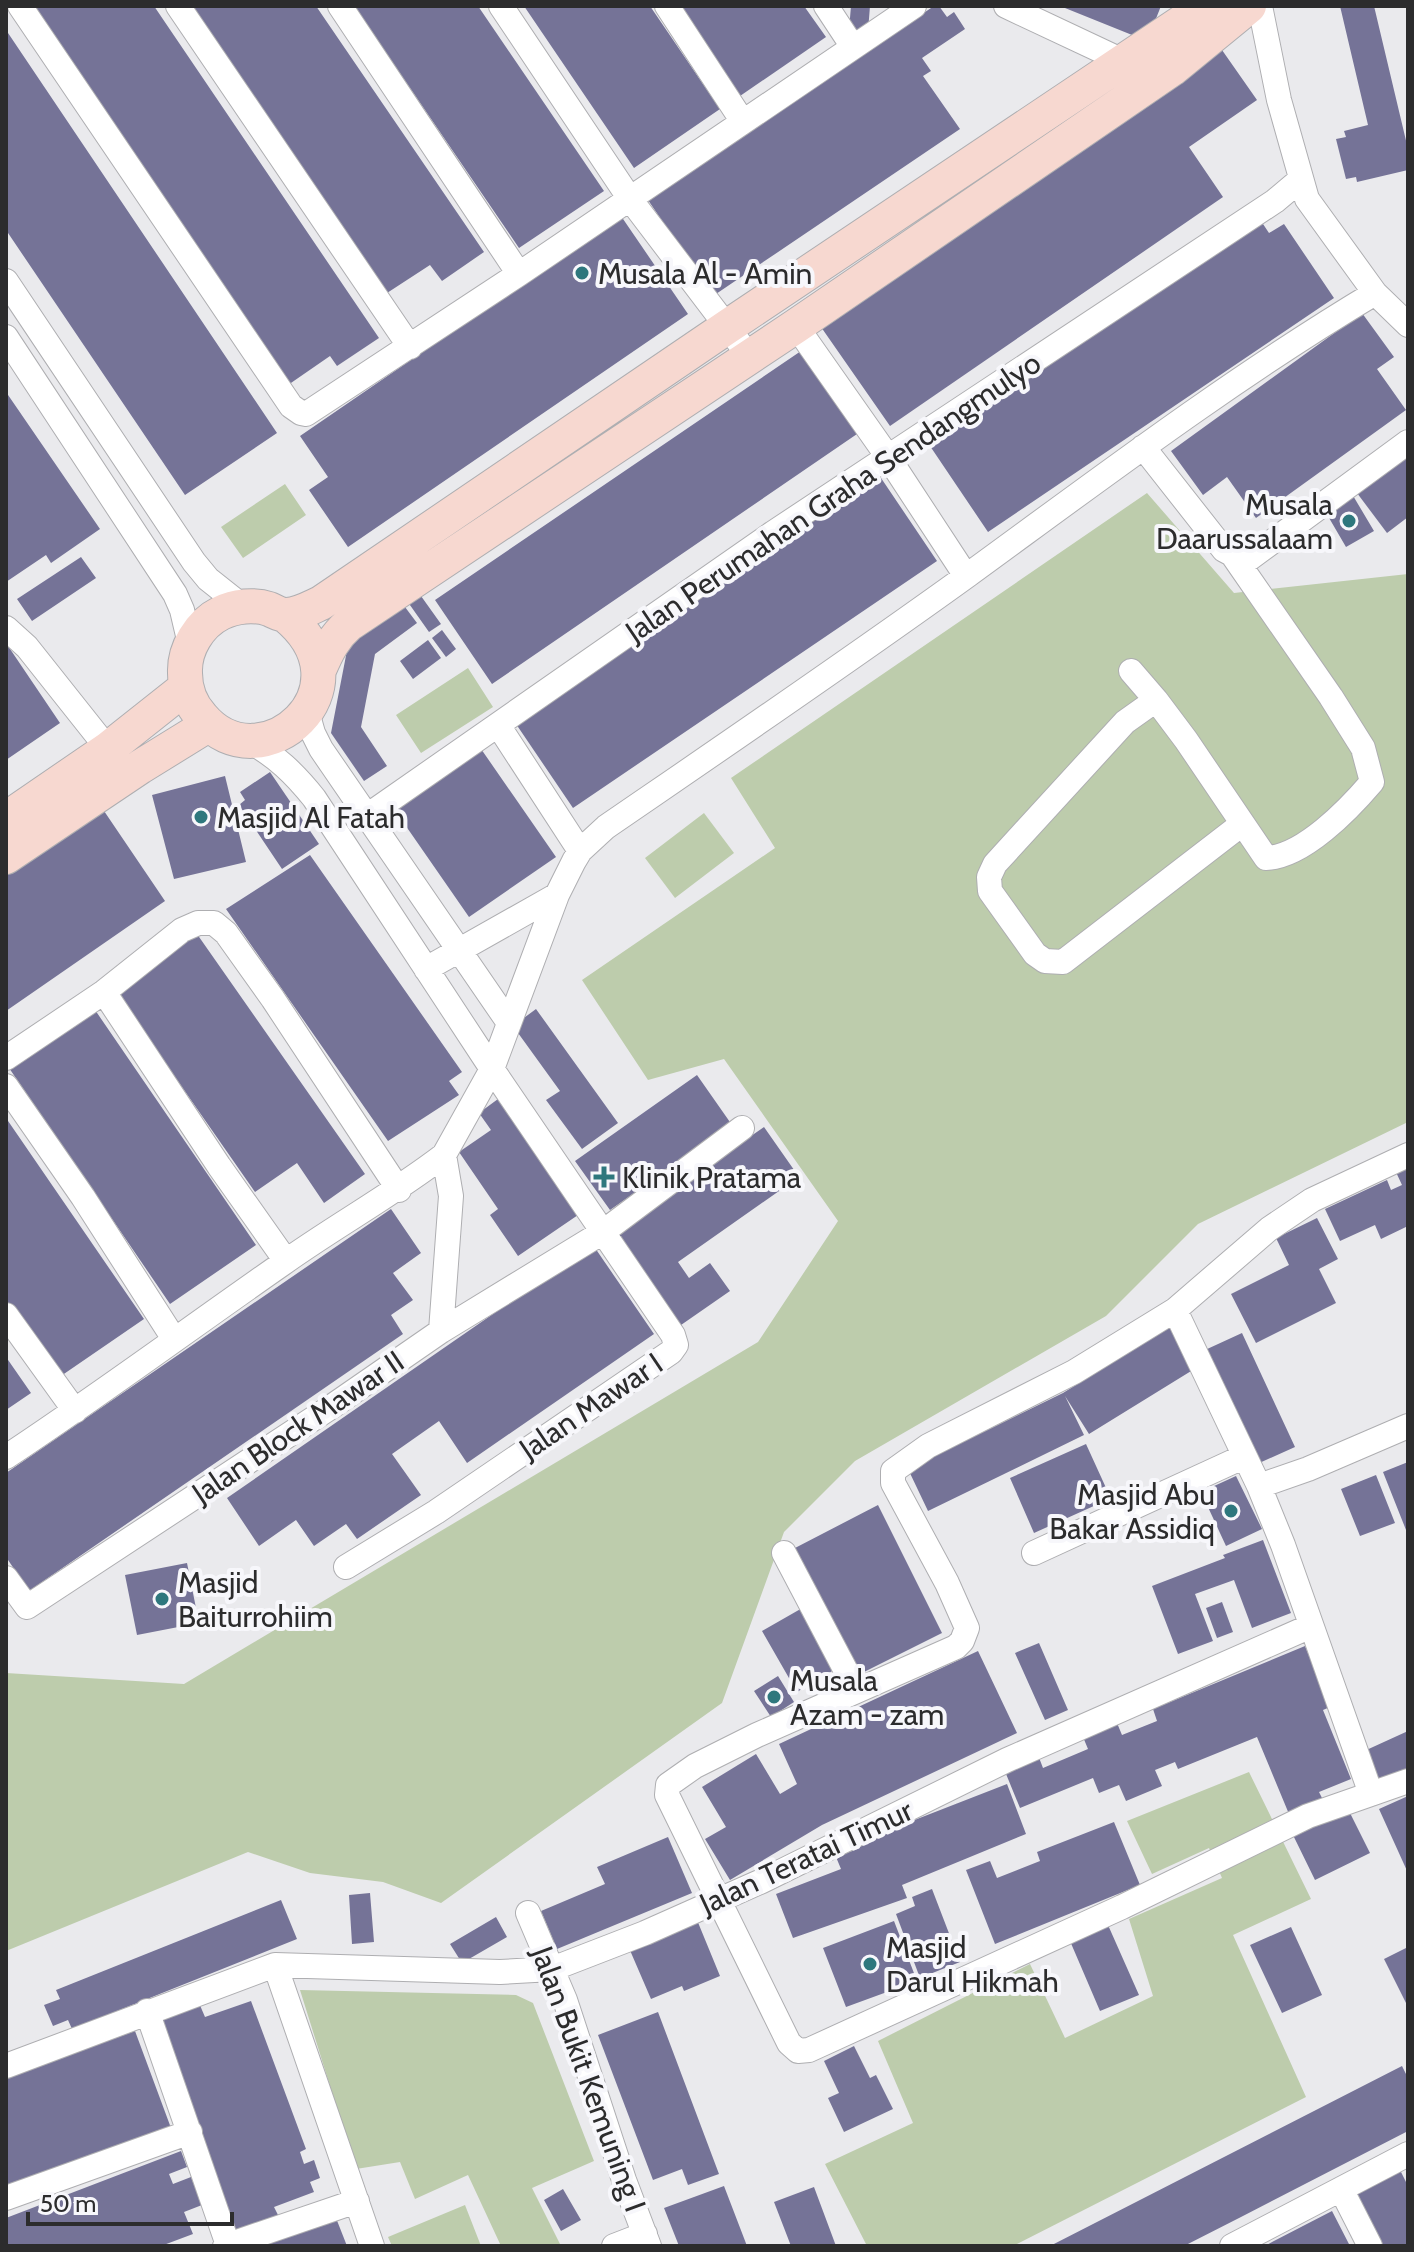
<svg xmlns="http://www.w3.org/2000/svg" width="1414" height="2252" font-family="Cabin,sans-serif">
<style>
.green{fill:#bdccac}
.building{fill:#757397}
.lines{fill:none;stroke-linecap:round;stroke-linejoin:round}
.street-casing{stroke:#aeaeb1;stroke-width:26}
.secondary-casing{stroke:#aeaeb1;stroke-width:36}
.street{stroke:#fff;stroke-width:24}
.secondary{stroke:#f7d8d0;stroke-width:34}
.poi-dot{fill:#2e777d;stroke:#f7f7fb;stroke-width:3}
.labels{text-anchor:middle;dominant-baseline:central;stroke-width:8;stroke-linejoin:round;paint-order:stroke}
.poi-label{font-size:30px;fill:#2c2c2d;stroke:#f7f7fb;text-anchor:start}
.street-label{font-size:30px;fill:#2c2c2d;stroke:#f7f7fb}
</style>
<rect width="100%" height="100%" fill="#eaeaed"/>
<path class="green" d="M285 484 306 515 243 558 221 527Z
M1147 493 1234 593 1408 574V1122L1198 1224 1106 1316 855 1461 784 1532 722 1703 441 1903 383 1882 310 1873 248 1852 6 1951V1673L184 1684 758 1342 838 1221 724 1059 648 1080 582 980 775 848 731 778Z
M468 668 493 707 421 753 396 715Z
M704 813 734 853 675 898 645 858Z
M1249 1772 1311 1899 1233 1935 1306 2097 1013 2246H867L825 2164 913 2123 878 2041 1030 1964 1065 2038 1153 1996 1129 1919 1222 1878 1209 1848 1152 1874 1127 1821Z
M300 1990 516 1995 533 2003 594 2161 532 2188 561 2246H501L468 2175 415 2199 400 2162 356 2169Z
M465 2205 481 2246H392L388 2237Z"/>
<path class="building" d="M30 6H154L379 338 337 366 330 356 288 385Z
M192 6H316L484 252 442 281 430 265 387 293Z
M354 6H478L604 191 519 248Z
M524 6H650L720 109 634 168Z
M678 6H804L826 37 740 96Z
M851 6H870L868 31 849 30Z
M934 6H939L947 17 954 12 965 29 922 58 931 71 923 76 960 129 713 296 648 200Z
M1060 6H1161L1147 41Z
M1340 6H1374L1408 149V170L1357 182 1356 177 1346 179 1336 139 1346 137 1344 131 1368 125Z
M6 30 277 433 185 495 6 230Z
M1222 50 1257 100 1189 147 1223 197 890 426 821 327Z
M621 216 688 314 348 547 309 490 328 477 300 436Z
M1261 221 1269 233 1284 224 1334 298 988 532 930 446Z
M1362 313 1394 357 1377 369 1406 410 1256 518 1227 477 1203 495 1171 451Z
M801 351 857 434 492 684 435 600Z
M6 392 100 529 51 563 46 555 6 582Z
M1408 454V517L1387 533 1357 493Z
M879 475 937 561 573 808 514 721Z
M1352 494 1374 531 1346 547 1325 511Z
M81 557 96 578 32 621 17 599Z
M416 589 441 624 429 632 405 598Z
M399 599 417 623 375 654 361 727 387 766 364 781 331 733 350 635Z
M442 630 456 649 446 657 432 638Z
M428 640 441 658 413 679 400 661Z
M6 643 60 723 6 760Z
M479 746 556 857 469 917 392 806Z
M270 772 319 844 282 869 239 805 245 800 240 792Z
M225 776 246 862 174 879 152 795Z
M102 808 165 901 6 1011V874Z
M310 855 462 1072 449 1081 459 1095 388 1141 226 909Z
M197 934 365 1174 324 1203 297 1163 255 1192 115 991Z
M93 1007 256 1245 170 1304 7 1065Z
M536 1009 618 1123 582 1149 546 1100 560 1091 513 1026Z
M697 1075 732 1125 610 1210 575 1161Z
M498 1099 578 1215 518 1256 490 1215 498 1209 459 1152 491 1130 479 1113Z
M6 1118 144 1319 58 1378 6 1302Z
M764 1127 799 1177 678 1262 689 1278 710 1263 730 1291 681 1325 615 1231Z
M1408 1164V1226L1381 1239 1375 1225 1340 1241 1325 1209 1387 1180 1391 1190 1402 1185 1395 1170Z
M391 1209 421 1253 393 1273 413 1300 391 1315 403 1334 29 1591 6 1557V1473Z
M1317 1218 1338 1259 1319 1269 1336 1303 1256 1343 1231 1294 1289 1265 1276 1238Z
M593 1245 654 1334 467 1463 439 1421 392 1454 421 1495 357 1539 346 1524 314 1546 296 1520 259 1546 227 1498Z
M1170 1327 1196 1368 1089 1434 1065 1396 1084 1435 928 1511 908 1469 1063 1393Z
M1242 1333 1295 1447 1257 1464 1205 1350Z
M6 1357 31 1393 6 1410Z
M1086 1444 1107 1490 1093 1497 1096 1505 1034 1533 1010 1478Z
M1408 1462V1535L1383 1472Z
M1376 1475 1395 1523 1360 1536 1341 1489Z
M1236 1476 1262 1529 1226 1546 1201 1492Z
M878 1505 942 1633 860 1674 795 1548Z
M1263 1540 1291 1613 1252 1628 1234 1580 1195 1594 1213 1641 1178 1654 1152 1586 1225 1558 1223 1555Z
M187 1563 199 1623 137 1635 125 1575Z
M1222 1602 1233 1632 1217 1638 1206 1608Z
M804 1607 839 1667 797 1692 762 1631Z
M1039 1643 1068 1710 1045 1720 1015 1653Z
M1305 1646 1330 1707 1323 1710 1351 1779 1319 1792 1323 1800 1289 1814 1257 1737 1178 1769 1175 1762 1155 1770 1162 1786 1126 1801 1119 1785 1099 1793 1093 1778 1020 1808 1004 1769 1038 1755 1043 1768 1088 1749 1083 1737 1117 1723 1122 1735 1157 1721 1153 1709Z
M978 1651 1017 1733 822 1825 730 1880 705 1839 726 1827 702 1787 756 1754 780 1794 797 1784 779 1744Z
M778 1676 794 1702 771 1717 754 1691Z
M1408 1731V1773L1378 1787 1362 1752Z
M1007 1784 1026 1834 902 1885 907 1898 793 1938 776 1894 841 1869 836 1857 860 1848 858 1842Z
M1408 1796V1873L1379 1809Z
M1346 1805 1370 1853 1315 1880 1292 1833Z
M1114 1822 1140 1885 995 1944 966 1870 990 1861 997 1878 1040 1861 1037 1852Z
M668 1837 692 1893 557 1949 541 1911 605 1884 597 1867Z
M932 1889 960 1962 920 1978 896 1914 915 1906 912 1897Z
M370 1893 374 1942 352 1944 349 1895Z
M281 1900 297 1939 72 2029 68 2020 53 2026 44 2005 60 1999 56 1990Z
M496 1917 507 1937 462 1963 450 1944Z
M697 1920 720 1976 684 1991 682 1986 651 1999 629 1948Z
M894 1921 917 1981 846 2007 823 1948Z
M1108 1925 1139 1995 1100 2011 1070 1941Z
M1291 1927 1322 1995 1282 2013 1250 1945Z
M1408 1947V2007L1384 1959Z
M251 2001 306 2149 300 2152 304 2164 314 2160 320 2178 310 2182 314 2192 274 2207 278 2215 235 2231 157 2018 199 2003 205 2017Z
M658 2012 719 2174 688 2185 682 2169 653 2180 598 2035Z
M135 2031 171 2128 6 2188V2078Z
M854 2046 870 2078 876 2075 893 2109 844 2132 828 2098 839 2093 824 2061Z
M1402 2066 1408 2078V2131L1241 2217 1184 2246H1050Z
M181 2151 187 2167 169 2174 173 2184 191 2177 202 2205 184 2212 193 2234 161 2246H6V2218Z
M1399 2168 1408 2186V2246H1381L1353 2191Z
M724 2186 747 2246H679L664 2208Z
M814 2187 836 2246H791L774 2202Z
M563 2189 581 2220 561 2231 544 2200Z
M1332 2211 1350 2246H1265L1272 2242Z
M336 2218 347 2246H260Z"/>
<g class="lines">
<g class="street-casing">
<path id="street" d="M20 6 291 406 301 413 306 414 519 274 914 6
M178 6 410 347
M340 6 519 274
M501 6 630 199 750 357
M667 6 743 122
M826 6 853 47
M1006 6 1123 61
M1260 6 1279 100 1307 199 1375 293 1408 325
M6 281 194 562 208 579 242 606
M796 326 888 457 966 576
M6 337 175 594 182 610 190 644
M1143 447 1224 550 1241 559 1250 558 1408 442
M1234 557 1331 697 1363 748 1372 782C1349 809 1303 857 1266 858L1186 740 1156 700 1125 722 995 864 989 877 990 891 1035 954 1045 961 1063 962 1242 824
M6 628 27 647 108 749
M1131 671 1156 700
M307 712 313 733 321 749 509 1023
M498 725 580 851
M249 741C276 756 294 773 314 798L492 1069 673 1335 676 1345 671 1352 436 1512 346 1567
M367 816 773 533 1275 201 1300 180
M426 969 557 895
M104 992 219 1166 286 1261
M6 1058 104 992 182 930 198 923H214L226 933 273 999 399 1190
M6 1086 83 1197 174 1339
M1175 1310 1074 1372 928 1446 893 1471V1483L947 1583 967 1628 962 1641 956 1647 757 1735 695 1766 668 1785 667 1795 789 2043 798 2051 809 2050 1122 1907 1308 1816 1371 1794 1283 1545 1259 1486 1308 1469 1408 1426
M6 1315 75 1411
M441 1331 451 1196 444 1155 492 1069 557 895 574 861 580 851 606 827C727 744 849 661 968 575 1101 478 1233 378 1375 293
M6 1457C100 1395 190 1328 282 1264 335 1226 392 1195 444 1155
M1259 1486 1175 1310 1269 1229 1312 1200 1408 1155
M784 1553 856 1690
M1034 1553 1243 1457
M6 1578 27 1607 331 1407 441 1331 603 1232 742 1128
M1371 1794 1408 1781
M528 1913 565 2000 624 2180 649 2246
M275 1965 372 2246
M147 2011 228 2245
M6 2066 275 1965 500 1972 552 1969 645 1933 762 1881 1007 1760 1311 1626
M1341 2189 1370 2246
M6 2198 190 2132
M225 2246 357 2201
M614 2246 645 2234
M1232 2246 1408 2154"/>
</g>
<g class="secondary-casing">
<path id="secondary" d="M285 615C375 688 261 787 202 717 190 704 185 690 185 673 184 649 199 624 221 613 235 606 254 604 269 609 274 611 280 615 286 615 298 615 310 608 321 603L727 327 1206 6
M319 670C327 651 334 637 349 624L796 326 1172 69 1249 6
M6 819 108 749 185 688
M6 857 140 767 208 725"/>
</g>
<use href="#street" class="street"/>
<use href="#secondary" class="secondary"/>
</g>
<g class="poi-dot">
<circle cx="582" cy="273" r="8"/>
<circle cx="1349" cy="521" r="8"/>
<circle cx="201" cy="817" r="8"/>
<path d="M600 1165h8v8h8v8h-8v8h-8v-8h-8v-8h8z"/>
<circle cx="1231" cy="1511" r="8"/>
<circle cx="162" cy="1599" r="8"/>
<circle cx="774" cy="1697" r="8"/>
<circle cx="870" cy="1964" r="8"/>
</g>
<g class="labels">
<g class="poi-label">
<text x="598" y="273">Musala Al - Amin</text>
<text x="1333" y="504" text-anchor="end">Musala<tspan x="1333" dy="34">Daarussalaam</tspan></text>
<text x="217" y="817">Masjid Al Fatah</text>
<text x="622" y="1177">Klinik Pratama</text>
<text x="1215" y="1494" text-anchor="end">Masjid Abu<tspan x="1215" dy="34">Bakar Assidiq</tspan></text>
<text x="178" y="1582">Masjid<tspan x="178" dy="34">Baiturrohiim</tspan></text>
<text x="790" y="1680">Musala<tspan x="790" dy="34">Azam - zam</tspan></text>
<text x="886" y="1947">Masjid<tspan x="886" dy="34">Darul Hikmah</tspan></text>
</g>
<g class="street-label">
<text transform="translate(833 497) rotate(-34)">Jalan Perumahan Graha Sendangmulyo</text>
<text transform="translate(591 1406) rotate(-34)">Jalan Mawar I</text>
<text transform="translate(298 1427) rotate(-34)">Jalan Block Mawar II</text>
<text transform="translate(806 1857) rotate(-25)">Jalan Teratai Timur</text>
<text transform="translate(589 2079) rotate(70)">Jalan Bukit Kemuning I</text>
</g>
</g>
<rect width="1414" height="2252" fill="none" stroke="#2c2c2d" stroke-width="16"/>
<path d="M28 2212v12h204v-12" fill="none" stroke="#2c2c2d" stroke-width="4"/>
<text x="40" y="2212" font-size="24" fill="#2c2c2d" stroke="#f7f7fb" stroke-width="6" paint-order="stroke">50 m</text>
</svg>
